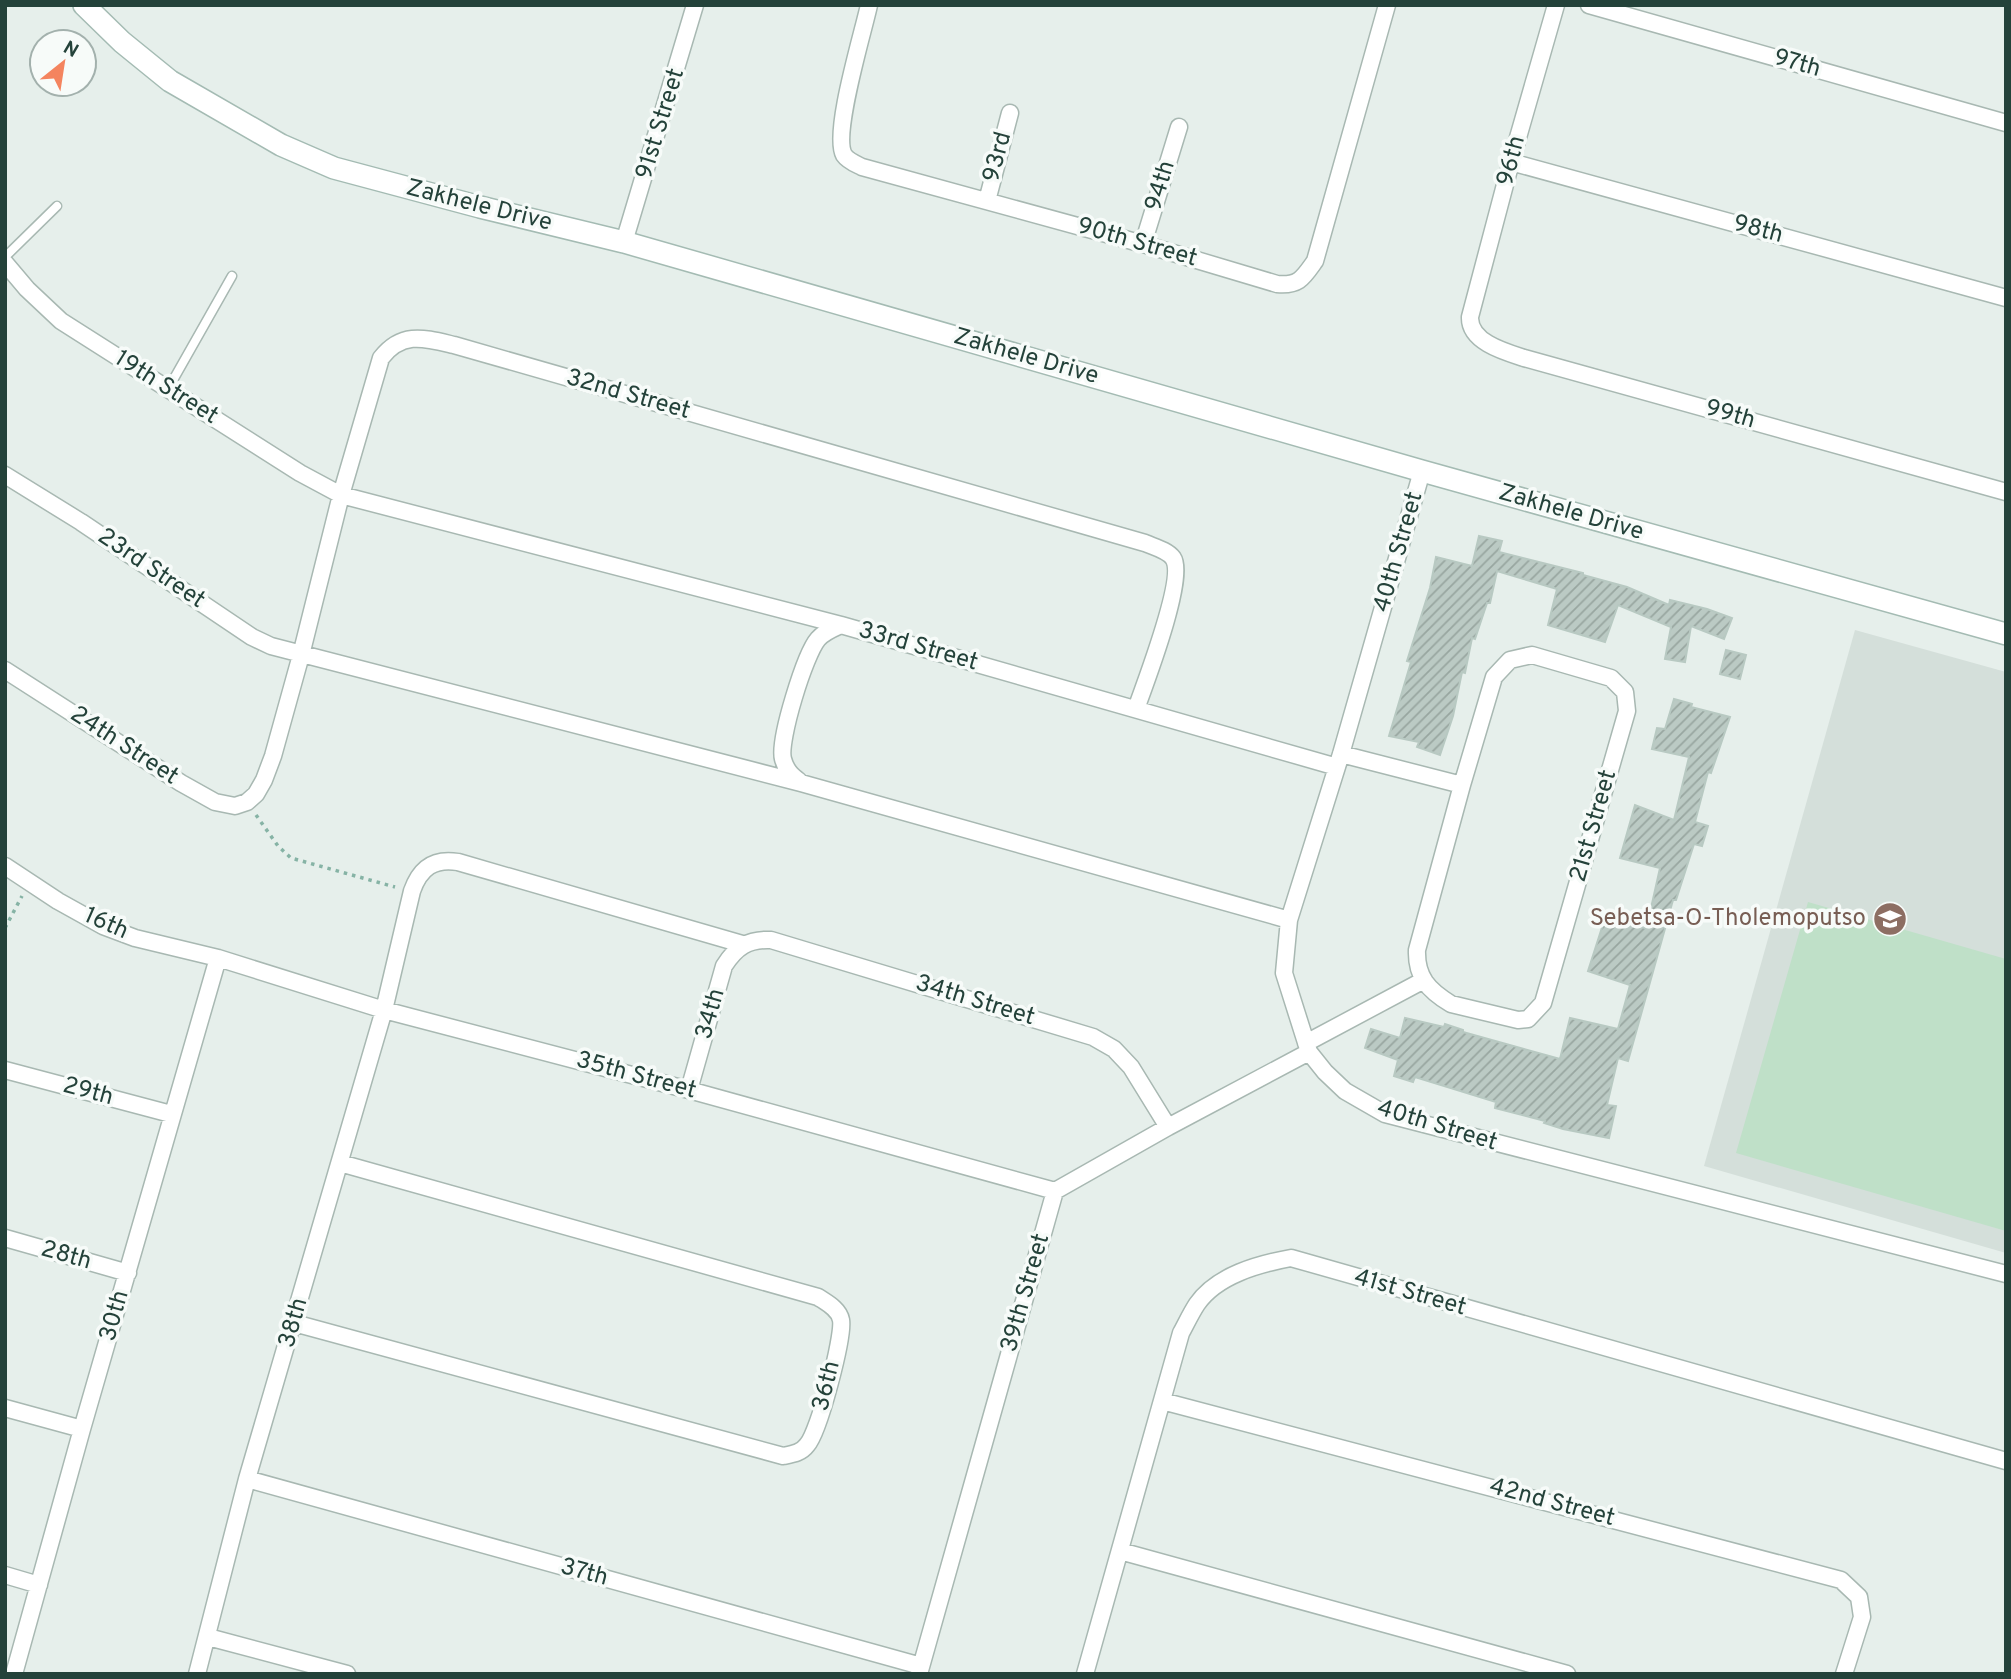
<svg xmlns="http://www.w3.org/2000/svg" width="2011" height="1679" font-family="Overpass,sans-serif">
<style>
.built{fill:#d4dfda}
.pitch{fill:#bfe0c8}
.building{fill:url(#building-hatch);stroke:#b8c9c2;stroke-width:2}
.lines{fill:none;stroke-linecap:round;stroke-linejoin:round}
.lane-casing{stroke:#a8b8b2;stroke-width:11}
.street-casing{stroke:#a8b8b2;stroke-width:19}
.secondary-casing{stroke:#a4bbb3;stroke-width:24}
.path{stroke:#86b3a5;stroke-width:3.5;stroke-dasharray:3.5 5;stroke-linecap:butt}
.lane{stroke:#fff;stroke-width:8}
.street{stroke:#fff;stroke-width:16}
.secondary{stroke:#fff;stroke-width:21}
.labels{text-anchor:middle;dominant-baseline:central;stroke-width:7;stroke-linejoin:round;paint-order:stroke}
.street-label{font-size:24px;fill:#24423a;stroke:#f7fbf9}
.education-label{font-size:24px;fill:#785e54;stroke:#f7fbf9;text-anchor:end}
</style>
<defs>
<pattern id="building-hatch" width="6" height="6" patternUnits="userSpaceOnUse" patternTransform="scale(1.75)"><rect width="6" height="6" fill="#bbcac4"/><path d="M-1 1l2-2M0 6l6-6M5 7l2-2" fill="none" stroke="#98a6a0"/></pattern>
</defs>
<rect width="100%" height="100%" fill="#e6efeb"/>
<path class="built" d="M1855 630 2006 672V1253L1704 1166Z"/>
<path class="pitch" d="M1808 902 2006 959V1231L1736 1153Z"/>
<path class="building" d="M1479 536 1502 541 1499 552 1583 573V575L1627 587 1669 605 1670 600 1707 609 1732 618 1724 639 1691 626 1685 662 1665 659 1671 627 1618 605 1605 642 1548 625 1557 589 1497 571 1490 603H1487L1475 639 1472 638 1465 673 1462 672 1453 716 1440 755 1417 747 1419 742 1389 736 1411 662 1407 661 1430 588 1436 557 1472 566Z
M1726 650 1746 655 1740 679 1720 674Z
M1674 699 1692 704 1691 707 1730 717 1711 773 1708 772 1695 822 1708 826 1702 846 1694 844 1676 900H1673L1628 1061 1618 1058 1607 1105 1616 1106 1609 1138 1563 1129 1544 1123 1545 1121 1495 1108 1496 1102 1415 1077 1413 1082 1394 1076 1398 1060 1365 1048 1371 1029 1400 1038 1405 1018 1444 1027 1445 1024 1463 1030V1032L1560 1059 1570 1018 1618 1029 1630 985 1588 971 1606 915 1645 928 1647 926 1660 868 1620 858 1635 805 1674 820 1689 757 1652 749 1657 728 1665 729Z"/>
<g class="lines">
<g class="lane-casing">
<path id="lane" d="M5 257 57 206
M168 389 232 276"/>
</g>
<g class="street-casing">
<path id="street" d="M869 5C863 33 832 134 844 155 848 161 856 164 862 167L1143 244 1277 284C1299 286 1303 278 1315 261L1387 5
M1556 5 1511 162 1470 317C1469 342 1505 352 1524 358L2006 492
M1589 5 2006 123
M1511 162 2006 298
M987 201 1010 113
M624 242 695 5
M1143 244 1179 127
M5 263 27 289 61 321 300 473 341 495 841 625 1337 767
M1422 471 1341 754 1289 920 1284 973 1309 1052 1325 1072 1345 1091 1385 1114 2006 1274
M5 475 81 522 252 637 271 646 801 783 1289 920
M1532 655 1611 678 1625 692 1627 711 1543 1003 1528 1019 1518 1020 1451 1004C1428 990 1416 977 1417 950L1462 785 1494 677 1510 660Z
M5 670 181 783 215 802 235 806 247 802 256 794 264 780 273 756 301 655 341 495 381 358C402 331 424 338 454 345L1145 543C1154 547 1167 550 1173 558 1186 577 1145 684 1136 709
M1341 754 1462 785
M799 781C791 775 786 770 783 759 778 741 805 654 818 639 824 632 832 629 841 625
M5 866 58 901 103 926 135 938 218 958 384 1010 689 1090 1055 1191
M1306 1043 1424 980
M5 1070 171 1114
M689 1090 724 966C736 947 748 939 771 940L1093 1037 1114 1049 1131 1067 1168 1127
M5 1238 128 1273
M294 1323 783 1456C793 1454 801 1453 807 1445 819 1432 844 1336 841 1320 839 1309 827 1303 818 1297L340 1163
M1162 1401 1841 1580 1859 1597 1862 1617 1844 1674
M5 1408 82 1429
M247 1479 921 1666
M1120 1551 1567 1674
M5 1575 39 1585
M208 1637 347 1674
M14 1674 82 1429 218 958
M197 1674 247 1479 384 1010 412 891C420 868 434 858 458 862L742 944
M919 1674 1055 1191 1168 1127 1309 1052
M1085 1674 1181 1333C1186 1324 1191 1313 1197 1304 1217 1275 1259 1264 1291 1258L2006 1461"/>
</g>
<g class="secondary-casing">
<path id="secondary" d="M84 5 122 42 170 81 281 145 334 168 480 207 624 242 1422 471 2006 634"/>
</g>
<path class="path" d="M256 815 278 846 291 858 395 887
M5 928 22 896"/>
<use href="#lane" class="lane"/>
<use href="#street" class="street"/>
<use href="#secondary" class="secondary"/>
</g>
<defs>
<g id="school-disc" transform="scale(1.75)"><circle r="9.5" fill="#8d6e63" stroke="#f7fbf9"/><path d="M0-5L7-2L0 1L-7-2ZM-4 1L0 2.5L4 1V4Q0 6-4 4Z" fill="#fff"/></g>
</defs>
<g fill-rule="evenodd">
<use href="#school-disc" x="1890" y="919"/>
</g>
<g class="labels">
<g class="street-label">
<text transform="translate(1797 64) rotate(16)">97th</text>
<text transform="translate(661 124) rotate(-73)">91st Street</text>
<text transform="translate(998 157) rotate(-75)">93rd</text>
<text transform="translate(1512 161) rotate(-75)">96th</text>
<text transform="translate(1161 186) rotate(-73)">94th</text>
<text transform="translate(479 206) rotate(14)">Zakhele Drive</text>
<text transform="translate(1758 230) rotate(15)">98th</text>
<text transform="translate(1137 243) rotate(16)">90th Street</text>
<text transform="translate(1026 357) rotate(16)">Zakhele Drive</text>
<text transform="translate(166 388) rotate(32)">19th Street</text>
<text transform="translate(628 395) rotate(16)">32nd Street</text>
<text transform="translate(1730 415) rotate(16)">99th</text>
<text transform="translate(1571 513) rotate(16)">Zakhele Drive</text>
<text transform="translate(1399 552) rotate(-74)">40th Street</text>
<text transform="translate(151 569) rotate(34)">23rd Street</text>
<text transform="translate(918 647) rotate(16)">33rd Street</text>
<text transform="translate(124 746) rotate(33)">24th Street</text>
<text transform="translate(1594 826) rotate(-74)">21st Street</text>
<text transform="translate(106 924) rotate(24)">16th</text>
<text transform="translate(975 1001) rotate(17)">34th Street</text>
<text transform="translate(711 1014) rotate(-74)">34th</text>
<text transform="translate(636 1076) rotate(15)">35th Street</text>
<text transform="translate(88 1092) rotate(15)">29th</text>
<text transform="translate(1437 1126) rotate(17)">40th Street</text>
<text transform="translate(66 1256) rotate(16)">28th</text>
<text transform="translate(1026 1293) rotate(-74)">39th Street</text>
<text transform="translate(1410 1293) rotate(16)">41st Street</text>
<text transform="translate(115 1316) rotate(-74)">30th</text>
<text transform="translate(294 1323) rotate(-74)">38th</text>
<text transform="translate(827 1386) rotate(-76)">36th</text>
<text transform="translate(1552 1503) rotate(15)">42nd Street</text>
<text transform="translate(584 1573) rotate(15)">37th</text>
</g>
<g class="education-label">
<text x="1866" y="919">Sebetsa-O-Tholemoputso</text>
</g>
</g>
<rect width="2011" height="1679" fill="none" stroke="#24423a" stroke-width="14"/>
<g transform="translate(63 63) rotate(30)"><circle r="33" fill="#f7fbf9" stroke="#a3b1ad" stroke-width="2"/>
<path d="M0-5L12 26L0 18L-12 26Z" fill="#f4845f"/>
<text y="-10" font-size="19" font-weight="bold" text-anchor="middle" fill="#24423a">N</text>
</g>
</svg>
